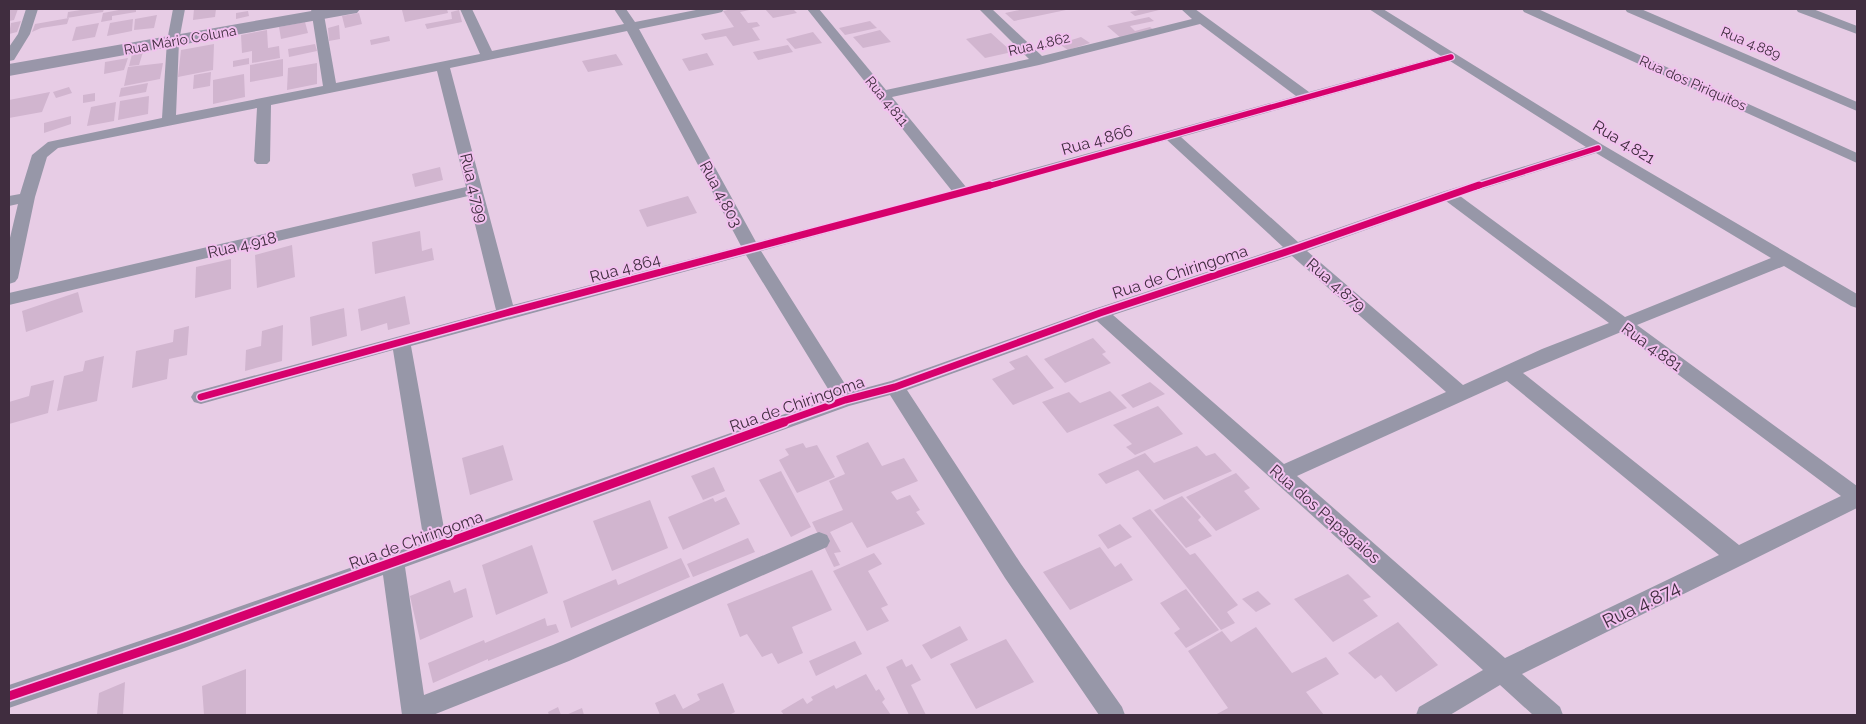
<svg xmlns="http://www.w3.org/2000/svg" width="1866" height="724" font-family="Raleway,sans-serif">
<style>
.building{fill:#d1b5cf}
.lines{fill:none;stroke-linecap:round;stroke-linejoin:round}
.street{fill:#9797a8;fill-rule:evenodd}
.secondary{fill:#9996a9;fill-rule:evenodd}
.cycleway-far2-casing{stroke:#f2c1ef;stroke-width:8}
.cycleway-far1-casing{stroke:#f2c1ef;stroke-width:10}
.cycleway-casing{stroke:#f2c1ef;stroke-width:12}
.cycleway-far2{stroke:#d6006c;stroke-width:5.5}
.cycleway-far1{stroke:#d6006c;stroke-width:7}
.cycleway{stroke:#d6006c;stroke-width:9}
.labels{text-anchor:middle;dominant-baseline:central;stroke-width:4;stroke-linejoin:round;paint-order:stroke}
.far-street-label{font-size:14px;fill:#402d3f;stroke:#f2c1ef}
.street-label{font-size:16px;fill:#402d3f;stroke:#f2c1ef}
.near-street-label{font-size:19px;fill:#402d3f;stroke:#f2c1ef}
</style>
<rect width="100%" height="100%" fill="#e7cce5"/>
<path class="building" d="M9 9H18L14 20 9 21Z
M87 9H104L103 12 67 18 68 12Z
M124 9H136V12L112 16V20L101 22 103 13Z
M194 9H216L215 17 193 20Z
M407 9H447L448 13 405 22 402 10Z
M732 9H754L740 12 748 23 757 22 760 26 752 28 760 40 733 46 726 36 705 40 701 34 734 27 723 11Z
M765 9H793L797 13 773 18Z
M1024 9H1066V10L1014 21 1005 13Z
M1143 9H1157L1159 10 1135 16 1130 12Z
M459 10 462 22 427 29 425 24 452 19 451 12Z
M248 11 249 16 236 19V13Z
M359 13 362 24 345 28 342 16Z
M157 15 154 28 134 30 135 19Z
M1149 17 1154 21 1130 26 1135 31 1150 27 1155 31 1122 39 1107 26Z
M69 18 67 24 41 28 32 32 35 24Z
M133 19 132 31 107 36 110 23Z
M21 21 17 32 9 34 11 23Z
M870 21 877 28 845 35 839 28Z
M305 22 308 33 281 39 279 27Z
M99 23 95 37 72 41 76 27Z
M339 25 340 39 329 41 328 28Z
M267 30 268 48 279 46 280 58 252 63V51L242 53 241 35Z
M880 30 891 42 863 48 853 37Z
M813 32 822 43 795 49 786 39Z
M991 33 1012 52 985 58 966 39Z
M389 36 390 41 371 45 370 40Z
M1081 37 1090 43 1068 50 1059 44Z
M214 44 213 70 178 77 181 50Z
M315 44 317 51 289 57 288 49Z
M788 45 793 52 758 60 753 52Z
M143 52 139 65 129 66 132 54Z
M707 53 714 65 689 71 682 59Z
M616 54 623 65 588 72 582 61Z
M128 58 124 70 104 74 105 62Z
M249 58V64L233 67V61Z
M283 59V76L250 82V65Z
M163 63 160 79 124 86 128 67Z
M317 63V84L287 90 288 68Z
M211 72 210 86 193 89 194 75Z
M244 74 245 97 213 104V80Z
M148 83 146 92 119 97 121 88Z
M69 87 72 93 56 98 53 92Z
M50 92 42 112 9 118V100Z
M95 93V101L83 103V95Z
M149 96 148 114 118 120 120 101Z
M116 102 114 121 87 126 91 107Z
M71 116V124L44 133V123Z
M440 167 443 180 415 187 412 174Z
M688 196 697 213 647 227 639 210Z
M420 231 422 251 432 248 434 260 375 274 372 242Z
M292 245 295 277 257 288 255 255Z
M231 259V289L195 298 196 267Z
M78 292 83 312 26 332 22 311Z
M405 296 410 324 388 330 387 323 361 331 358 309Z
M344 308 347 336 312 346 310 317Z
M283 325 282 361 245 371 246 350 261 346 262 331Z
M189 326 187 355 169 359 167 379 132 388 136 351 173 342 174 330Z
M1093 338 1106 352 1102 354 1111 363 1065 383 1044 359Z
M1027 355 1054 388 1013 405 992 379 1015 369 1009 362Z
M104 356 97 401 57 411 64 376 83 371 85 361Z
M54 380 48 413 9 424V402L29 396 31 386Z
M1150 382 1165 394 1133 408 1121 395Z
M1110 391 1127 408 1067 433 1042 402 1069 392 1080 403Z
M1158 406 1183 434 1135 455 1126 447 1132 444 1113 425Z
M868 442 882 466 904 458 918 481 891 492 897 500 910 495 920 510 916 512 925 524 867 548 852 522 830 532 841 552 834 553 840 565 834 567 812 522 843 510 829 481 845 474 836 456Z
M803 443 806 448 817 445 835 477 797 493 779 460 789 455 785 449Z
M503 445 513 480 470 495 462 458Z
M1197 446 1206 456 1215 453 1232 471 1164 500 1138 470 1106 484 1098 474 1145 453 1154 463Z
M714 467 725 491 703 500 691 476Z
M781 471 811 527 791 537 759 480Z
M1236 473 1250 488 1244 491 1260 509 1216 531 1186 497Z
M1182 496 1201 517 1198 520 1212 536 1186 548 1154 510Z
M726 497 740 524 683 550 668 517 713 498 715 502Z
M650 500 668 548 612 571 593 521Z
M1150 509 1190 555 1195 553 1238 605 1227 612 1235 623 1221 630 1132 518Z
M1120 524 1132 537 1108 549 1098 535Z
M748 538 755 552 693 577 687 564Z
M532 545 548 593 496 615 482 565Z
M1100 547 1115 567 1121 563 1133 580 1070 610 1043 572Z
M874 553 882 564 868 571 888 605 881 608 889 621 867 631 833 571Z
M681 558 690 577 571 628 563 601 616 579 618 585Z
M812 570 832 610 792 627 803 653 778 664 772 653 762 657 747 634 740 637 727 604Z
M1348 574 1371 597 1363 600 1378 616 1333 642 1294 599Z
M450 580 454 593 466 588 473 617 420 640 410 596Z
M1186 589 1219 630 1186 648 1174 633 1180 629 1160 603Z
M1258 591 1271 604 1256 612 1242 599Z
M545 618 547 626 556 624 559 632 488 661V659L433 683 428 663 484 640 485 643Z
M1398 622 1438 665 1396 692 1381 675 1375 679 1348 653Z
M960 626 968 640 931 659 922 645Z
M1256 627 1292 673 1326 657 1339 674 1306 692 1324 715H1215L1228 708 1188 651 1222 631 1231 642Z
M1006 639 1034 682 976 709 950 664Z
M855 641 862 654 816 676 809 661Z
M902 659 906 667 912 664 921 680 911 685 926 715H909L886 667Z
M246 669V715H204L202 686Z
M866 674 876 691 879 689 885 699 882 702 891 715H784L781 711 803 698 807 704 813 700 811 697 834 685 836 689Z
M125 682 123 715H97L99 693Z
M723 683 735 712 729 715H660L655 703 675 694 683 709 700 700 697 694Z
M558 707 561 715H549L548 712Z
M582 708 584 715H566Z"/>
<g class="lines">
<path class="street" d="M26 9H38L30 34 14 60 9 61V47L18 34Z
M173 9H185L179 41 176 115 323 86 311 9H323L336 83 480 54 460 9H472L492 51 624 24 614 9H626L635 22 701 9H724L722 12 718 13 639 29 756 242 952 191 807 9H819L886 90 1029 59 979 9H992L1042 56 1192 19 1181 9H1195L1309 92 1441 56 1369 9H1383L1603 145 1857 294V308L1851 306 1784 266 1637 325 1857 486V508L1522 674 1560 707 1563 715H1533L1500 685 1450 715H1416L1419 707 1483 670 1097 321 907 390 1021 564 1122 707 1125 715H1099L1005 578 890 395 849 406 405 567 424 695 553 645 811 535 819 532 827 535 830 541 827 547 569 661 433 715H402L383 575 184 648 9 708V685L184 626 424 542 393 350 201 404 194 402 191 397 194 392 201 390 496 310 468 196 9 305V293L466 187 437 71 271 105 270 161 267 164H257L254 161 257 108 58 148 47 157 35 197 18 278 15 282 9 284V242L18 204 9 206V196L20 194 32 155 48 142 162 118 167 41ZM1200 24 1296 96 966 187 892 97 1039 65ZM627 31 741 246 513 305 450 68ZM1450 61 1586 147 1442 192 1298 242 1181 137ZM1167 140 1283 247 1094 309 891 381 850 392 761 251ZM1596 153 1771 258 1625 317 1460 196ZM1446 201 1609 323 1542 349 1463 385 1307 251ZM746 255 833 397 445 534 411 346ZM1292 256 1446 392 1284 464 1113 315ZM1621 332 1841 496 1739 545 1523 373ZM1507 381 1719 555 1505 658 1297 476Z
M1522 9H1538L1857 153V163L1524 12Z
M1625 9H1641L1857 102V111L1627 12Z
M1796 9H1813L1857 26V34L1798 12Z"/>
<path class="secondary" d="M323 9H360L357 13 351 14 9 76V64Z"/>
<g class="cycleway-far2-casing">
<path id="cycleway-far2" d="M985 187 1451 57
M1475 187 1598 148"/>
</g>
<g class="cycleway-far1-casing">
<path id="cycleway-far1" d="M201 397 506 313 990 185
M780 423 845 400 895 387 1100 313 1295 249 1479 185"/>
</g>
<g class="cycleway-casing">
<path id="cycleway" d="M9 696 184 637 784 422"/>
</g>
<use href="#cycleway-far2" class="cycleway-far2"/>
<use href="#cycleway-far1" class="cycleway-far1"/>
<use href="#cycleway" class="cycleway"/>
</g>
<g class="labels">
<g class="far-street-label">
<text transform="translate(180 40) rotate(-10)">Rua Mário Coluna</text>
<text transform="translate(1751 43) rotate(23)">Rua 4.889</text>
<text transform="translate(1039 44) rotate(-13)">Rua 4.862</text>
<text transform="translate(1693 83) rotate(24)">Rua dos Piriquitos</text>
<text transform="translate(887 101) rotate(51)">Rua 4.811</text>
</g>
<g class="street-label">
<text transform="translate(1097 140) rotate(-16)">Rua 4.866</text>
<text transform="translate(1624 142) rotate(31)">Rua 4.821</text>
<text transform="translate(474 188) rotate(76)">Rua 4.799</text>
<text transform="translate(721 194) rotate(62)">Rua 4.803</text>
<text transform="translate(242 245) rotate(-13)">Rua 4.918</text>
<text transform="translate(625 268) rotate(-15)">Rua 4.864</text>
<text transform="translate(1180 272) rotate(-18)">Rua de Chiringoma</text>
<text transform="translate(1336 285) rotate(41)">Rua 4.879</text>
<text transform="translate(1652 347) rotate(36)">Rua 4.881</text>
<text transform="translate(797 404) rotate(-19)">Rua de Chiringoma</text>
<text transform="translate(1325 514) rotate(41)">Rua dos Papagaios</text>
<text transform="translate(416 540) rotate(-20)">Rua de Chiringoma</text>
</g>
<g class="near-street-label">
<text transform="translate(1641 604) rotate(-26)">Rua 4.874</text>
</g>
</g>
<rect width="1866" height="724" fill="none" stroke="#402d3f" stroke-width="20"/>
</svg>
